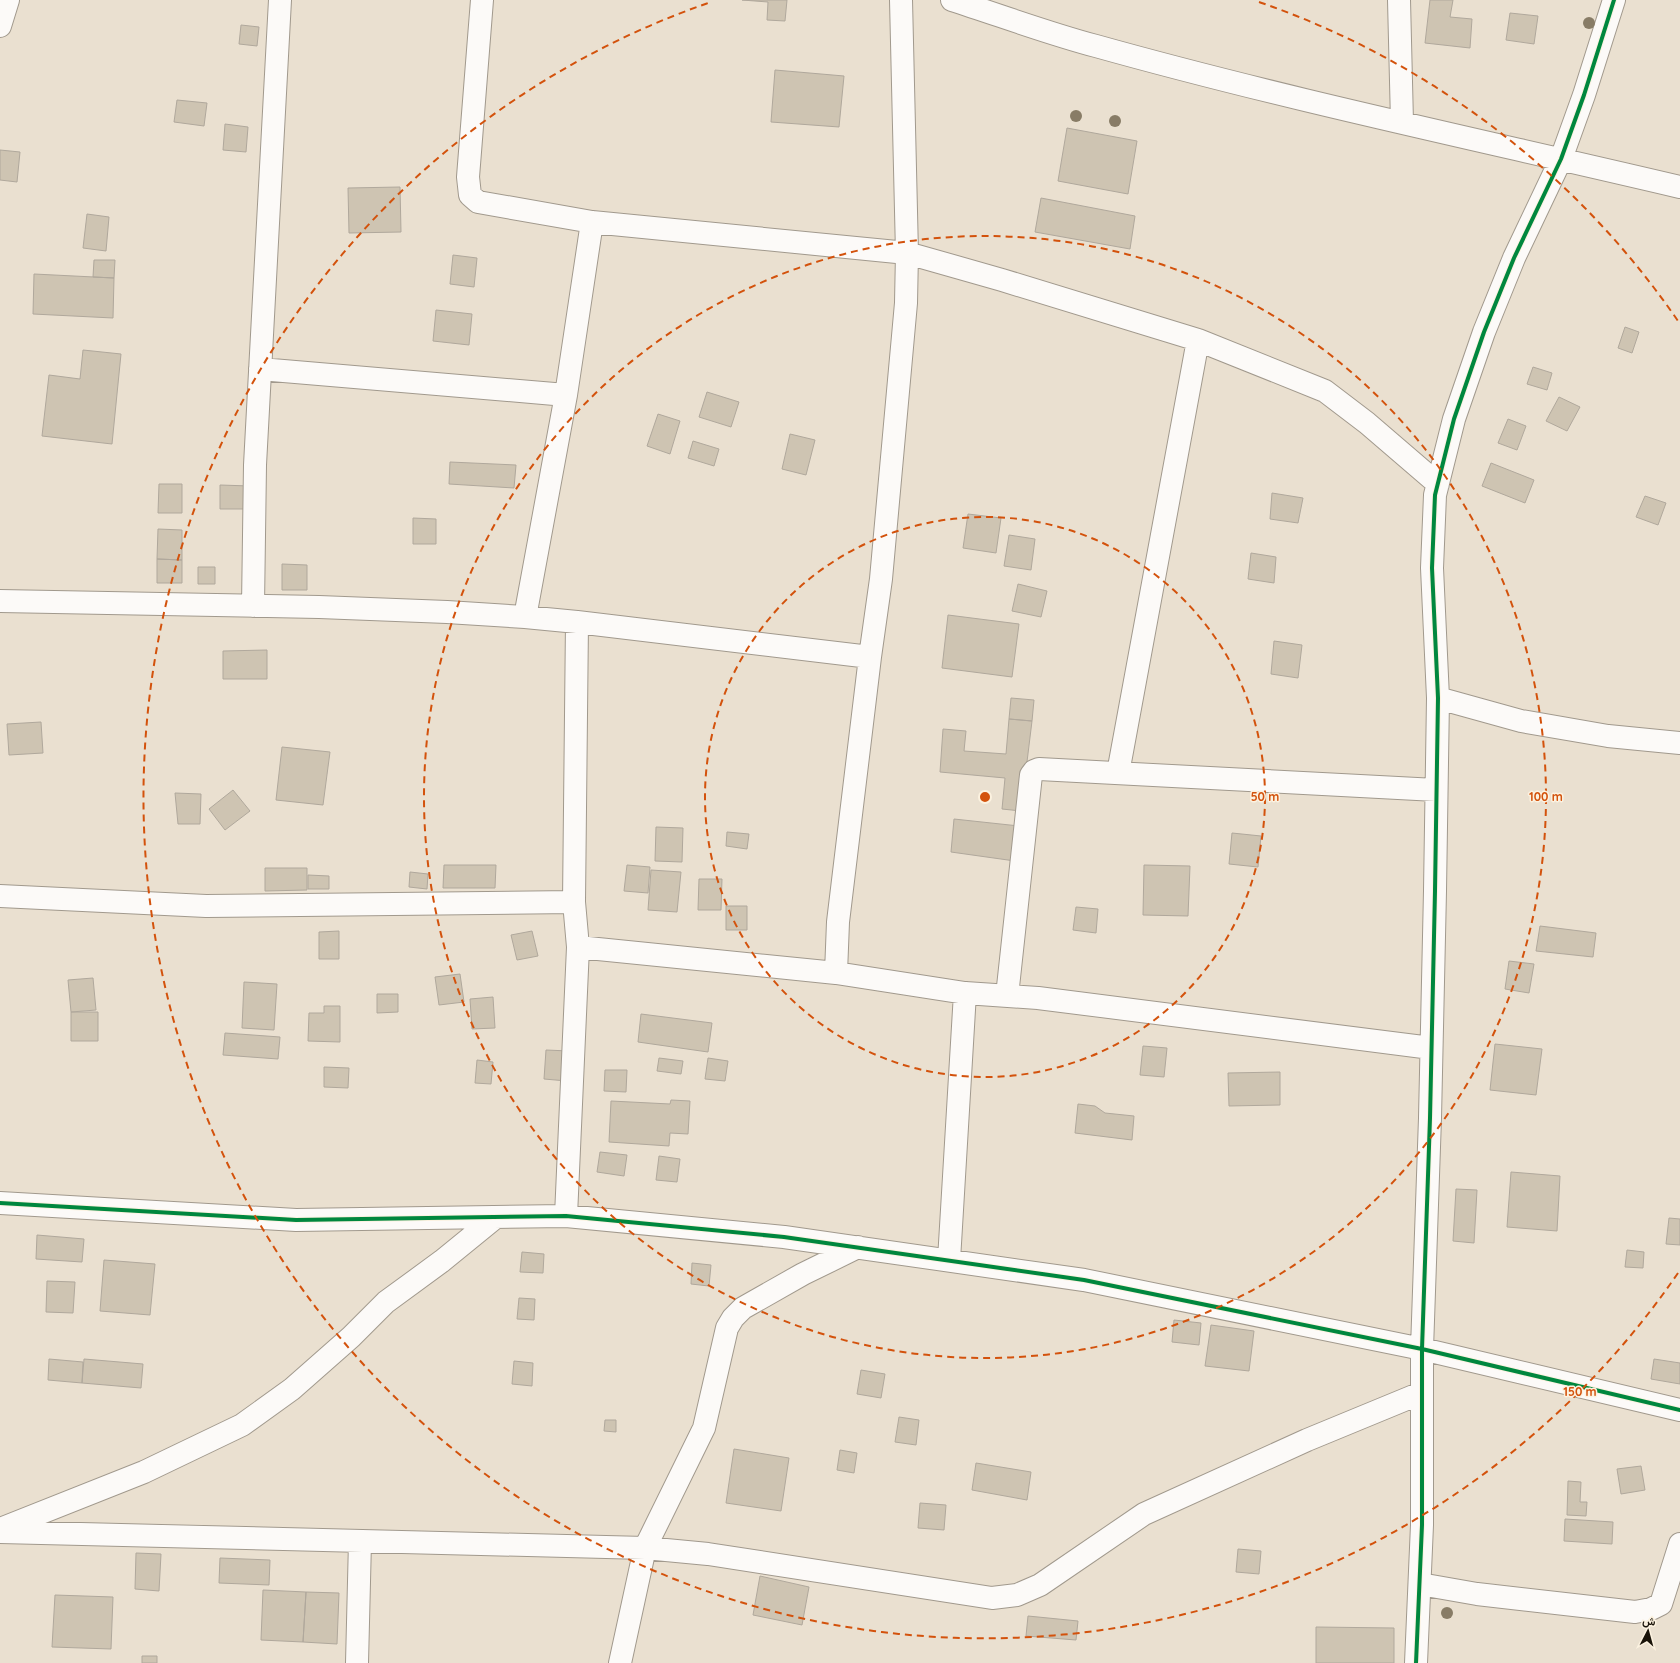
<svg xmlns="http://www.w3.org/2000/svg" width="1680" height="1663" font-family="Quicksand,Vazirmatn,sans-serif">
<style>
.building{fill:#cec4b2;stroke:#b0a89c}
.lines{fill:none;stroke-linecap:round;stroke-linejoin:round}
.minor-casing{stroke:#a1998d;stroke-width:24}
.minor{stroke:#fcfaf8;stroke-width:22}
.cycleway-casing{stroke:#fcf2e0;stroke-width:6}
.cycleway{stroke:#00873e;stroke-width:4}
.tree{fill:#887c66}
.ring{fill:none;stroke:#d3520c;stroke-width:2;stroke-dasharray:7 5}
.centre{fill:#d3520c;stroke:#fcf2e0;stroke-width:2}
.ring-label{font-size:12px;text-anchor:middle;font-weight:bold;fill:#d3520c;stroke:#fcf2e0;stroke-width:3;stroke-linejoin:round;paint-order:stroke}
</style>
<rect width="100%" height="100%" fill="#eae0d0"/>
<path class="building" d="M742 0H787L785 21 767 20 768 2Z
M1430 0H1453L1450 17 1472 19 1470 48 1425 43Z
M1510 13 1538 16 1534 44 1506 40Z
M241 25 259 27 257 46 239 44Z
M775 70 844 76 839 127 771 122Z
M177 100 207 103 204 126 174 122Z
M225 124 248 127 246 152 223 150Z
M1067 128 1137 141 1128 194 1058 181Z
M0 150 20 152 17 182 0 180Z
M400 187 401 232 349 233 348 188Z
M1041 198 1135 216 1130 249 1035 232Z
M87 214 109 217 106 251 83 248Z
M453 255 477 258 474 287 450 284Z
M94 260H115L114 278 93 277Z
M34 274 114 278 113 318 33 314Z
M436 310 472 314 469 345 433 341Z
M1625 327 1639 332 1632 353 1618 348Z
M83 350 121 354 112 444 42 436 49 375 80 379Z
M1533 367 1552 373 1547 390 1527 384Z
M707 392 739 402 731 427 699 417Z
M1559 397 1580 407 1567 431 1546 421Z
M658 414 680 421 670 454 647 446Z
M1508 419 1526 426 1517 450 1498 443Z
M790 434 815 440 806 475 782 469Z
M693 441 719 449 714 466 688 458Z
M450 462 516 465 514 488 449 484Z
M1491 463 1534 480 1525 503 1482 486Z
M159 484H182V513H158Z
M220 485 250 486 249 509H220Z
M1272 493 1303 498 1298 523 1270 519Z
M1645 496 1666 503 1658 525 1636 517Z
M968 514 1001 518 996 553 963 548Z
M413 518 436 519V544H413Z
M158 529 182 530V560L157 559Z
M1009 535 1035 539 1031 570 1004 566Z
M1251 553 1276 557 1274 583 1248 579Z
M157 559 182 560V583H157Z
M282 564 307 565V590H282Z
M198 567H215V584H198Z
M1018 584 1047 591 1041 617 1012 611Z
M948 615 1019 624 1012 677 942 668Z
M1274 641 1302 645 1298 678 1271 674Z
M267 650V679H223V651Z
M1011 698 1034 700 1032 721 1009 719Z
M1009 719 1032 721 1021 811 1002 809 1005 778 940 772 943 729 966 731 964 751 1006 754Z
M41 722 43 753 9 755 7 724Z
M282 747 330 752 323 805 276 800Z
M233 790 250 811 225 830 209 809Z
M175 793 201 794 200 824H178Z
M954 819 1019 826 1015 861 951 852Z
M656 827 683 828 682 862 655 861Z
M727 832 749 834 747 849 726 846Z
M1232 833 1261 836 1258 867 1229 864Z
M444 865H496L495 888H443Z
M627 865 650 867 648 893 624 891Z
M1144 865 1190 866 1188 916 1143 915Z
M265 868H307V890L265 891Z
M651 870 681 872 677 912 648 910Z
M410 872 428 874 427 889 409 887Z
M308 875 329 876V889H308Z
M699 879H722L721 910H698Z
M726 906H747V930H726Z
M1076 907 1098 909 1096 933 1073 930Z
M1540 926 1596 933 1593 957 1536 951Z
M339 931V959H319V932Z
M532 931 538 956 517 960 511 935Z
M1509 961 1534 964 1529 993 1505 989Z
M460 974 464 1002 439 1005 435 977Z
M93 978 96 1010 71 1012 68 980Z
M244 982 277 984 274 1030 242 1028Z
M377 994H398V1012L377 1013Z
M493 997 495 1028 472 1029 470 999Z
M324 1006H340V1042L308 1041 309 1013H324Z
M71 1012H98V1041H71Z
M641 1014 712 1023 708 1052 638 1042Z
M225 1033 280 1037 278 1059 223 1055Z
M1495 1044 1542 1049 1536 1095 1490 1090Z
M1143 1046 1167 1048 1164 1077 1140 1075Z
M546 1050 569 1051 567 1081 544 1079Z
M659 1058 683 1061 681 1074 657 1071Z
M708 1058 728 1061 725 1081 705 1079Z
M477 1060 493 1062 491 1084 475 1083Z
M324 1067 349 1068 348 1088 324 1087Z
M605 1070H627L626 1092 604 1091Z
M1280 1072V1105L1229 1106 1228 1073Z
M671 1100 690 1101 688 1134 670 1133 669 1146 609 1142 611 1101 670 1104Z
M1078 1104 1095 1106 1105 1113 1134 1116 1132 1140 1075 1133Z
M600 1152 627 1155 624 1176 597 1172Z
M659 1156 680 1159 677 1182 656 1180Z
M1511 1172 1560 1176 1557 1231 1507 1227Z
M1456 1189 1477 1190 1474 1243 1453 1241Z
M1669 1218 1680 1219V1245L1666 1244Z
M37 1235 84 1239 82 1262 36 1259Z
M1627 1250 1644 1252 1643 1268 1625 1267Z
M522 1252 544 1254 543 1273 520 1272Z
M104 1260 155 1264 150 1315 100 1311Z
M692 1263 711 1265 709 1286 691 1284Z
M47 1281 75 1282 73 1313 46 1312Z
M519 1298 535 1299 534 1320 517 1319Z
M1174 1320 1201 1323 1199 1345 1172 1342Z
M1211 1325 1254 1331 1249 1371 1205 1366Z
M49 1359 83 1362 82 1383 48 1380Z
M84 1359 143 1364 141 1388 82 1383Z
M1654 1359 1680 1363V1384L1651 1379Z
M514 1361 533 1363 532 1386 512 1384Z
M861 1370 885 1374 881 1398 857 1394Z
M899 1417 919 1420 916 1445 895 1442Z
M605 1420H616V1432L604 1431Z
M734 1449 789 1458 781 1511 726 1503Z
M840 1450 857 1453 854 1473 837 1470Z
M976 1463 1031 1472 1027 1500 972 1490Z
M1641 1466 1645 1490 1621 1494 1617 1469Z
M1568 1481 1581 1482 1580 1502H1587L1586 1516 1567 1515Z
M920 1503 946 1505 944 1530 918 1528Z
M1565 1519 1613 1522 1612 1544 1564 1541Z
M1238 1549 1261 1551 1259 1574 1236 1572Z
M136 1553 161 1554 159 1591 135 1589Z
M220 1558 270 1560 269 1585 219 1583Z
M760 1576 809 1587 802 1625 753 1615Z
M263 1590 306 1592 303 1642 261 1640Z
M306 1592 339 1593 337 1644 303 1642Z
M55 1595 113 1597 111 1649 52 1647Z
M1028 1616 1078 1621 1076 1640 1026 1636Z
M1316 1627 1394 1628V1663H1316Z
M142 1656H157V1663H142Z"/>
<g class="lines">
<g class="minor-casing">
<path id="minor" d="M482 0 468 177 470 195 478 202 592 222 907 253 1002 280 1198 340 1325 391 1367 423 1438 484
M952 0C999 15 1047 33 1096 46 1289 100 1485 141 1680 187
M1399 0 1402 122
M0 26 8 0
M260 369 566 395
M0 601 319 607 447 612 525 617 577 622 870 657
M253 606 255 465 280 0
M525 617 566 395 592 222
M1438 698 1521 721 1608 736 1680 743
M1118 773 1198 340
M0 896 206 906 574 902
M578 947 836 973 965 993 1038 998 1431 1048
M836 973 838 922 870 657 881 579 906 303 907 253 901 0
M1007 996 1031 775 1034 771 1039 769 1436 790
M0 1203 296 1220 566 1216 784 1237 1084 1280 1422 1349 1680 1410
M566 1216 578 947 574 902 577 622
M949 1260 965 993
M3 1528 144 1472 242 1425 292 1389 351 1337 386 1302 442 1261 496 1217
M0 1532 645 1548 708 1554 992 1598 1017 1595 1040 1585 1144 1514 1307 1440 1421 1393
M1420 1584 1477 1594 1635 1612 1651 1609 1661 1604 1680 1544
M357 1663 360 1541
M620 1663 645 1548 704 1428 727 1328 733 1318 743 1308 803 1274 858 1247
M1416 1663 1422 1525V1349L1430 1118 1435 891 1438 698 1432 568 1435 495 1454 419 1484 332 1514 258 1561 159 1584 95 1614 0"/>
</g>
<use href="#minor" class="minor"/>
<g class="cycleway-casing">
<path id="cycleway" d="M0 1203 296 1220 566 1216 784 1237 1084 1280 1422 1349 1680 1410
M1416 1663 1422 1525V1349L1430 1118 1435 891 1438 698 1432 568 1435 495 1454 419 1484 332 1514 258 1561 159 1584 95 1614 0"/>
</g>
<use href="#cycleway" class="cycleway"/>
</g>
<g class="tree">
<circle cx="1589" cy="23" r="6"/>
<circle cx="1076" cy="116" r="6"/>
<circle cx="1115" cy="121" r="6"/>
<circle cx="1447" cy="1613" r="6"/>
</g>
<g class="ring">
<circle cx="985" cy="797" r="280"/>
<circle cx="985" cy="797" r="561"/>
<path d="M1678 1273A841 841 0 1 1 711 2M1259 2A841 841 0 0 1 1678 321"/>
</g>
<circle cx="985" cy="797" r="6" class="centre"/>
<g class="ring-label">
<text x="1265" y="801">50 m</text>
<text x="1546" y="801">100 m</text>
<text x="1580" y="1396">150 m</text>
</g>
<g transform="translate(1648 1631) rotate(6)" stroke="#fcf2e0" stroke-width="3" paint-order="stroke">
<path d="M0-3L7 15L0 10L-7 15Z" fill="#191309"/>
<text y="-6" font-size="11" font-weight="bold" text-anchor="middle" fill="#191309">ش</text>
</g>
</svg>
